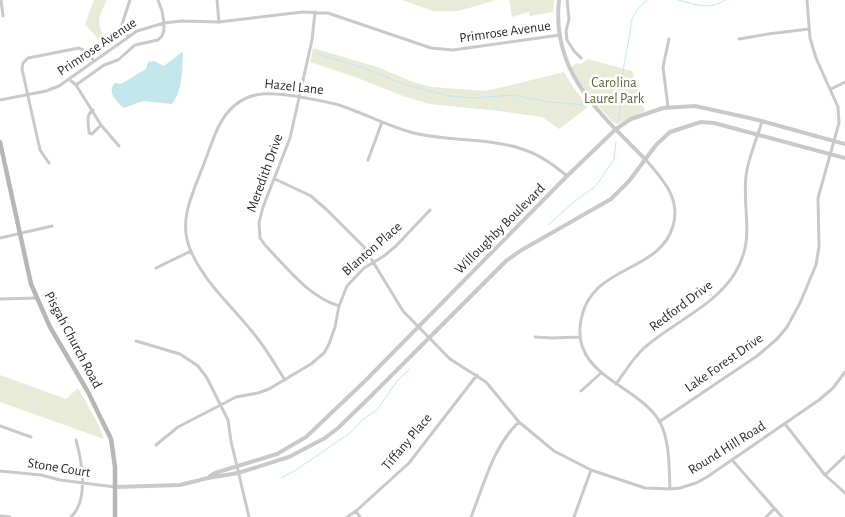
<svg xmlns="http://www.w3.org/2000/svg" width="845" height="517" font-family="'Alegreya Sans',sans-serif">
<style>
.green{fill:#e7ebd8}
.water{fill:#c3e6ec}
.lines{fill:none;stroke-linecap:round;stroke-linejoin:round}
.stream{stroke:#c3e6ec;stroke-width:1}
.minor{stroke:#c9c9c9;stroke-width:3}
.tertiary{stroke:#c9c9c9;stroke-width:4}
.secondary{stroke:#b6b6b6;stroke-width:4.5}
.labels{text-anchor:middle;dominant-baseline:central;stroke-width:5;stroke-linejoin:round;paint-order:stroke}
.street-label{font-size:14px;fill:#2c2c2c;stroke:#fff}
.park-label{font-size:14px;fill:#5b6938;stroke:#fff}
</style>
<rect width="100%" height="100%" fill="#fff"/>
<path class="green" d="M94 0H107C96 21 97 25 109 45L106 48 85 24Z
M402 0H496L459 11H433Z
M509 0H554L553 12 530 16 529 12 512 17Z
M313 48 377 67 413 82 432 87 486 91 564 72 573 87 588 107 559 129 542 117 500 111 430 104 403 96 355 77 310 62Z
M587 59 632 71 645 111 618 124 614 123C598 106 581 89 571 68L576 63 580 64 584 62Z
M0 375 66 399 78 388 96 420 104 439 0 402Z"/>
<path class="water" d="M182 52 183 54C182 71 183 90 172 104L143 101 124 108C117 102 106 92 115 83L121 84 146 69 148 62 154 61 164 66Z"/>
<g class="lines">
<path class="stream" d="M678 0C695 4 710 11 725 0
M317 54 364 68 406 85 450 96 472 98 513 95 549 102 586 105
M597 101 620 94
M619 119 624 64 631 28V21L636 11 647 0
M548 225 575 201 596 186 614 159 616 142
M281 478 296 470 350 433 363 419 377 410 397 381 410 369"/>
<path class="minor" d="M1 0 3 16
M217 0 219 22
M567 0 569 19 566 31 567 40 574 51 581 58
M315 12 312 40 290 138 263 207 259 223 260 238 265 245C287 268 308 296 339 306
M128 37 122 24 130 0
M739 39 768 34 809 29
M69 79 76 85 101 125 119 146
M76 85 104 65 118 60 135 45 158 40 162 36 164 30V23L162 11 158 0
M831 89 845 82
M0 100 46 91 59 86 137 31 164 23 182 21 219 22 303 12 328 13 431 48 453 50 560 35
M668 107 663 67 669 39
M93 110C85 115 89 125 89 133L92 134 101 125
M368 160 382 122
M646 160C663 180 681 198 673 226 659 274 591 264 581 320 570 376 638 384 660 422 670 442 669 468 670 489
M49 163 40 150 22 69 23 63 28 58 79 48 87 52 94 61
M275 179 311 196 327 210 364 247 403 311 450 359 486 382 519 422 554 451 591 470 645 488 670 489 680 488 696 483 707 477 819 400 833 388 845 372
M0 238 52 226
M156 268 191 251
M0 299 36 298
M535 337 552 338 580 337
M136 341 180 354 198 366 207 378 228 420 231 441 249 517
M285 380C276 366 268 352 258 339 235 308 205 285 190 249 178 220 193 193 203 166 211 147 217 120 234 106 252 90 273 93 295 96 310 99 325 101 339 105 363 113 386 125 410 132 446 142 487 137 522 149 539 154 554 165 567 176
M616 384C625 372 633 358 644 348 673 322 714 307 735 273 756 238 742 213 746 176 748 157 757 140 762 121
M581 391 601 373
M659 422 757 356 777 339 787 327 800 303 816 265 819 247 818 198 839 123 838 107 816 58 810 38 807 0
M785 424 825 475 845 493
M0 426 31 437
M156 445 178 427 236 397 258 393 269 389 311 364 324 353 329 344 335 327 339 306 347 286 364 268 384 256 396 246 430 210
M733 461 782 517
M0 471 41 475 60 480 115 487
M825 475 845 456
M356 511 360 517
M0 516 10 517
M71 517C89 500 82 462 76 440
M347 517 356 511 409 463 477 375
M471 517C484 485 493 446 519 422
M574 517 591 470
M766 517 774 509"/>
<path class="tertiary" d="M559 0C551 73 600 113 646 160
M210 476 215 473 277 454 306 437 365 381 567 176 616 129 631 119 663 108 695 106 754 119 845 144
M115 487 180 485 208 478 238 473 289 457 325 438 338 428 369 398 506 261 520 251 611 199 629 181 656 145 670 132 701 122 714 123 845 158"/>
<path class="secondary" d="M0 142 31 284 50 327 88 392 111 439 115 467V517"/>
</g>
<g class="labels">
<g class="street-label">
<text transform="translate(505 32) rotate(-8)">Primrose Avenue</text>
<text transform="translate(97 47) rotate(-34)">Primrose Avenue</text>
<text transform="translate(294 87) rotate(6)">Hazel Lane</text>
<text transform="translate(265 173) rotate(-70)">Meredith Drive</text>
<text transform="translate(500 229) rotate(-45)">Willoughby Boulevard</text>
<text transform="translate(372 249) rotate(-41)">Blanton Place</text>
<text transform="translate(681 306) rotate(-37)">Redford Drive</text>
<text transform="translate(73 340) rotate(62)">Pisgah Church Road</text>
<text transform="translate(724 363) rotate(-35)">Lake Forest Drive</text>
<text transform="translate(407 442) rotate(-50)">Tiffany Place</text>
<text transform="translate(727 448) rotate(-32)">Round Hill Road</text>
<text transform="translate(59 468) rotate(9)">Stone Court</text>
</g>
<g class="park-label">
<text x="614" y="83">Carolina<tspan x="614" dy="16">Laurel Park</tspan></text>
</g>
</g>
</svg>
